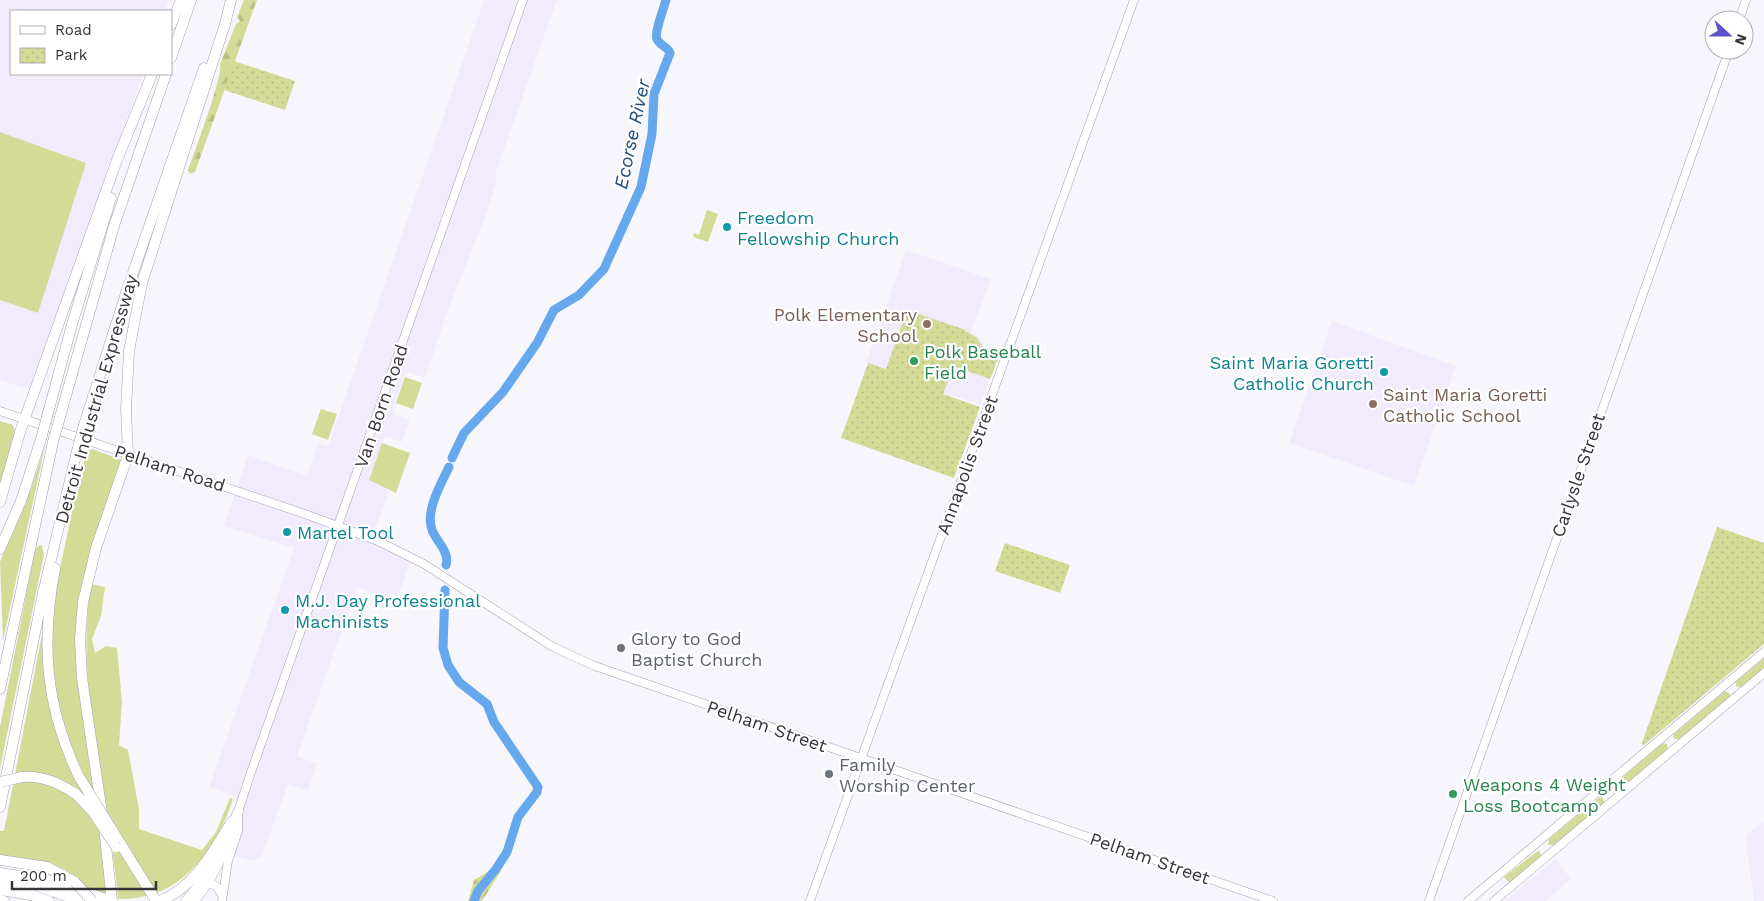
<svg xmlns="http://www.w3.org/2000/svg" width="1764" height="901" font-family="'Work Sans',sans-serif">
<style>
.built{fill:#f2ebfe}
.green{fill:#d4db97}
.forest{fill:url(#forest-firs)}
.park{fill:url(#park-dots)}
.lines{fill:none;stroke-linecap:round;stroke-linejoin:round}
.river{stroke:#65a8ed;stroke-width:9}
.secondary-casing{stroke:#a6a0af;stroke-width:9}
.highway-casing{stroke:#a6a0af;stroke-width:11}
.secondary{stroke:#fff;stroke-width:8}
.highway{stroke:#fff;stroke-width:10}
.highway-bridge-casing{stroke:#a6a0af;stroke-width:11;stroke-linecap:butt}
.highway-bridge{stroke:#fff;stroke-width:10}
.culture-dot{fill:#0f9aa8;stroke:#fff;stroke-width:2}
.education-dot{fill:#8d6e63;stroke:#fff;stroke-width:2}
.leisure-dot{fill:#2e9e5b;stroke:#fff;stroke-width:2}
.worship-dot{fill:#6b7280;stroke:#fff;stroke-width:2}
.labels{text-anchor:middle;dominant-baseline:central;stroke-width:4.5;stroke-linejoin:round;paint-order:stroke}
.culture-label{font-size:18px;fill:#0d838f;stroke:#fff;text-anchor:start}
.education-label{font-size:18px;fill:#785e54;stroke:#fff;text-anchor:end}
.leisure-label{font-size:18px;fill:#27864d;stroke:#fff;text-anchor:start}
.street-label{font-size:18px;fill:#37343b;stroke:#fff}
.worship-label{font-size:18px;fill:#5b616d;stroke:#fff;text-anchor:start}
.water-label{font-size:19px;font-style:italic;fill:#204e7c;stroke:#fff}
</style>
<defs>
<pattern id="forest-firs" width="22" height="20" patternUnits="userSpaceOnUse" patternTransform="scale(1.25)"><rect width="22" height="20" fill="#d4db97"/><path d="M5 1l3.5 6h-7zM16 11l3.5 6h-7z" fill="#b7bd83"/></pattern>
<pattern id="park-dots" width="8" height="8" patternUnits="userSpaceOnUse" patternTransform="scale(1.25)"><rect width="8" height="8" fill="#d4db97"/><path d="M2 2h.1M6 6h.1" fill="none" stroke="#b7bd83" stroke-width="1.8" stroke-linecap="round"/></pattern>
</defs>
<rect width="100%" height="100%" fill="#f8f6fd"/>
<path class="built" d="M0 0H169L165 11H11V74H143L31 390 0 380V300L38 313 85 163 0 132Z
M484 0H557L496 172V183L486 215 448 310 425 378 406 372 394 404 393 414 410 420 402 442 385 436 369 480 386 487 385 489 389 491 372 538 412 557 396 601 357 588 297 756 317 764 308 790 288 784 262 856 251 861 235 856 238 812 233 796 209 787 294 548 224 526 248 455 307 476 318 443 328 446Z
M906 250 991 279 971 332 979 337 985 347 999 352 981 404 943 393 866 363Z
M1332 321 1456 366 1414 486 1289 443Z
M1764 821V901H1754L1745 835Z
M1556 859 1571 879 1545 901H1505Z"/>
<path class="green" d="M0 132 86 163 38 313 0 300Z
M707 210 718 214 708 242 693 237 694 233 699 235Z
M405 377 422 383 413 409 396 403Z
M321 409 337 414 328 440 312 434Z
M0 421 13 425 16 435 0 487Z
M382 443 410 453 396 493 369 480Z
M45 446 3 641 0 562 30 492Z
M92 449 122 460 78 614 108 897 88 889 64 869 34 860 0 855V831H4L42 634 56 731 83 774 59 715 50 652 56 587 75 498H77L86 451Z
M39 545H42L44 554 0 769V727L35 550Z
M91 584 105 587 101 616 92 639 95 653 106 646 117 648 122 702 119 745 128 750 139 809V829L202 850 216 832 230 798 233 799C216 850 181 901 118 899 109 794 74 690 91 584Z
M1764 658V668L1741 688 1736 686V682Z
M1725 691 1730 694 1728 699 1679 740 1673 738 1674 734Z
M1663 743 1667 744 1668 749 1615 793 1611 791V787Z
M1601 796 1605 802 1555 845H1548L1549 839Z
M1539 850 1541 856 1510 883 1504 877Z"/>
<path class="forest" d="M244 0H257L195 172 190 174 188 170C194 154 224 73 220 64L236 24 240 21 237 17Z
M494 868 501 871 482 901H468L474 880Z"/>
<path class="park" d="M234 61 295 81 285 110 224 90Z
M907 310 963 329 977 338 984 349 1000 354 990 379 954 366 943 394 980 407 954 478 841 438 868 363 886 369Z
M1717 527 1764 543V644L1643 746 1642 743Z
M1005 543 1070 565 1060 593 995 571Z"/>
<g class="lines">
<path class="river" d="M452 458 464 433 503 392 537 343 554 310 579 295 604 269 641 187 652 134 654 94 670 53C668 47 660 46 657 39 654 33 664 8 666 0
M446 565C450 552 436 541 432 530 425 511 441 484 449 467
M445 590 443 648 448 665 459 682 487 704 494 722 538 787 537 792 518 817 507 852 496 869 478 891 474 901"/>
<g class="secondary-casing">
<path id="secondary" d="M1739 20 1746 0
M0 411 305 514 378 541 424 564 553 647 595 666 1273 901
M203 880 216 886 222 895
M185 901 202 880 217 853
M222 901 228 861 238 831V812L249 778 523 0
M810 901 1134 0
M1429 901 1729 50
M1468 901 1764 652
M1494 901 1764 673"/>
</g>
<g class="highway-casing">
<path id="highway" d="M171 25 181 0
M171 58 191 0
M48 413 73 321 111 198
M60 417 114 226 166 74
M84 425 127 290 204 68
M0 502 21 429 117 160 152 74
M0 549 21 501 41 439
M55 568C41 644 45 704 78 775
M0 689 53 442
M22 777C41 775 61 784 76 794
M0 807 43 593 76 455
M102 813 82 678 80 639 83 602 96 548 128 455 126 409 129 351 142 283 225 24 231 0
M104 828 112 901
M117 838 156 901
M0 860 47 867 75 882
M0 873 48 880 112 901
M0 880 37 886 80 901
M0 890 31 895 49 901
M0 900 4 901
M160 901C195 887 213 852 232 821
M194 901C216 873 227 846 238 812"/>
</g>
<use href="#secondary" class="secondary"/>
<use href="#highway" class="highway"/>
<g class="highway-bridge-casing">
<path id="highway-bridge" d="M41 439 48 413
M53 442 60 417
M76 455 84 425
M78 775 117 838
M0 782 22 777
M76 794 93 812 116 847
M75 882 92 901"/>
</g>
<use href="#highway-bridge" class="highway-bridge"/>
</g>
<g class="culture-dot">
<circle cx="727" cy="227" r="5"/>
<circle cx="1384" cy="372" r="5"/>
<circle cx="287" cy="532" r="5"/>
<circle cx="285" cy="610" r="5"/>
</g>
<g class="education-dot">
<circle cx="927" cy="324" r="5"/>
<circle cx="1373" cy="404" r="5"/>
</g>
<g class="leisure-dot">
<circle cx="914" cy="361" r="5"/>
<circle cx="1453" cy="794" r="5"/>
</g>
<g class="worship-dot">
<circle cx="621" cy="648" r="5"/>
<circle cx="829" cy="774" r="5"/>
</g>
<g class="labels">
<g class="culture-label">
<text x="737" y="217">Freedom<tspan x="737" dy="21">Fellowship Church</tspan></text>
<text x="1374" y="362" text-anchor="end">Saint Maria Goretti<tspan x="1374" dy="21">Catholic Church</tspan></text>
<text x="297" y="532">Martel Tool</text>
<text x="295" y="600">M.J. Day Professional<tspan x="295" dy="21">Machinists</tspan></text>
</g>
<g class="education-label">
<text x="917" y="314">Polk Elementary<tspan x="917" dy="21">School</tspan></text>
<text x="1383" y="394" text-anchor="start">Saint Maria Goretti<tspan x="1383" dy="21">Catholic School</tspan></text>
</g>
<g class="leisure-label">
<text x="924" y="351">Polk Baseball<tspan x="924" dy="21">Field</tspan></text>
<text x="1463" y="784">Weapons 4 Weight<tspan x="1463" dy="21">Loss Bootcamp</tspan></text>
</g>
<g class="street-label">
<text transform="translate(96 399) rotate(-74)">Detroit Industrial Expressway</text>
<text transform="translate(381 406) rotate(-71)">Van Born Road</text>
<text transform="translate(967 465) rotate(-70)">Annapolis Street</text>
<text transform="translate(170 468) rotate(18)">Pelham Road</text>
<text transform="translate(1578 475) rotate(-71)">Carlysle Street</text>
<text transform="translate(767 726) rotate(19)">Pelham Street</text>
<text transform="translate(1150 858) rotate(19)">Pelham Street</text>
</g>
<g class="worship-label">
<text x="631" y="638">Glory to God<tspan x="631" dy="21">Baptist Church</tspan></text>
<text x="839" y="764">Family<tspan x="839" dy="21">Worship Center</tspan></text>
</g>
<g class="water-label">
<text transform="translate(632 134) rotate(-78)">Ecorse River</text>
</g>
</g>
<rect x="10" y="10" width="162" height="65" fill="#ffffff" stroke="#afaeb1"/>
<rect x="20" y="26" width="25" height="8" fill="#ffffff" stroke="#afaeb1"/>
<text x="55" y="35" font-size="15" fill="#37343b">Road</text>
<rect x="20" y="48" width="25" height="15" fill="url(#park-dots)" stroke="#afaeb1"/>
<text x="55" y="60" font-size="15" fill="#37343b">Park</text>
<g transform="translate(1729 35) rotate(111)"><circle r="24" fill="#ffffff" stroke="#afaeb1"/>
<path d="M0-4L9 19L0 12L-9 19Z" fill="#5e51c9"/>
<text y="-8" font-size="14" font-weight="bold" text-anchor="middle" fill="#37343b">N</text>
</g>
<path d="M12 881v8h144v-8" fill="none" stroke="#37343b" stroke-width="2.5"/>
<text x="20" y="881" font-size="15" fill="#37343b" stroke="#ffffff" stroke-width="4" paint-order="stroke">200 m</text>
</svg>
